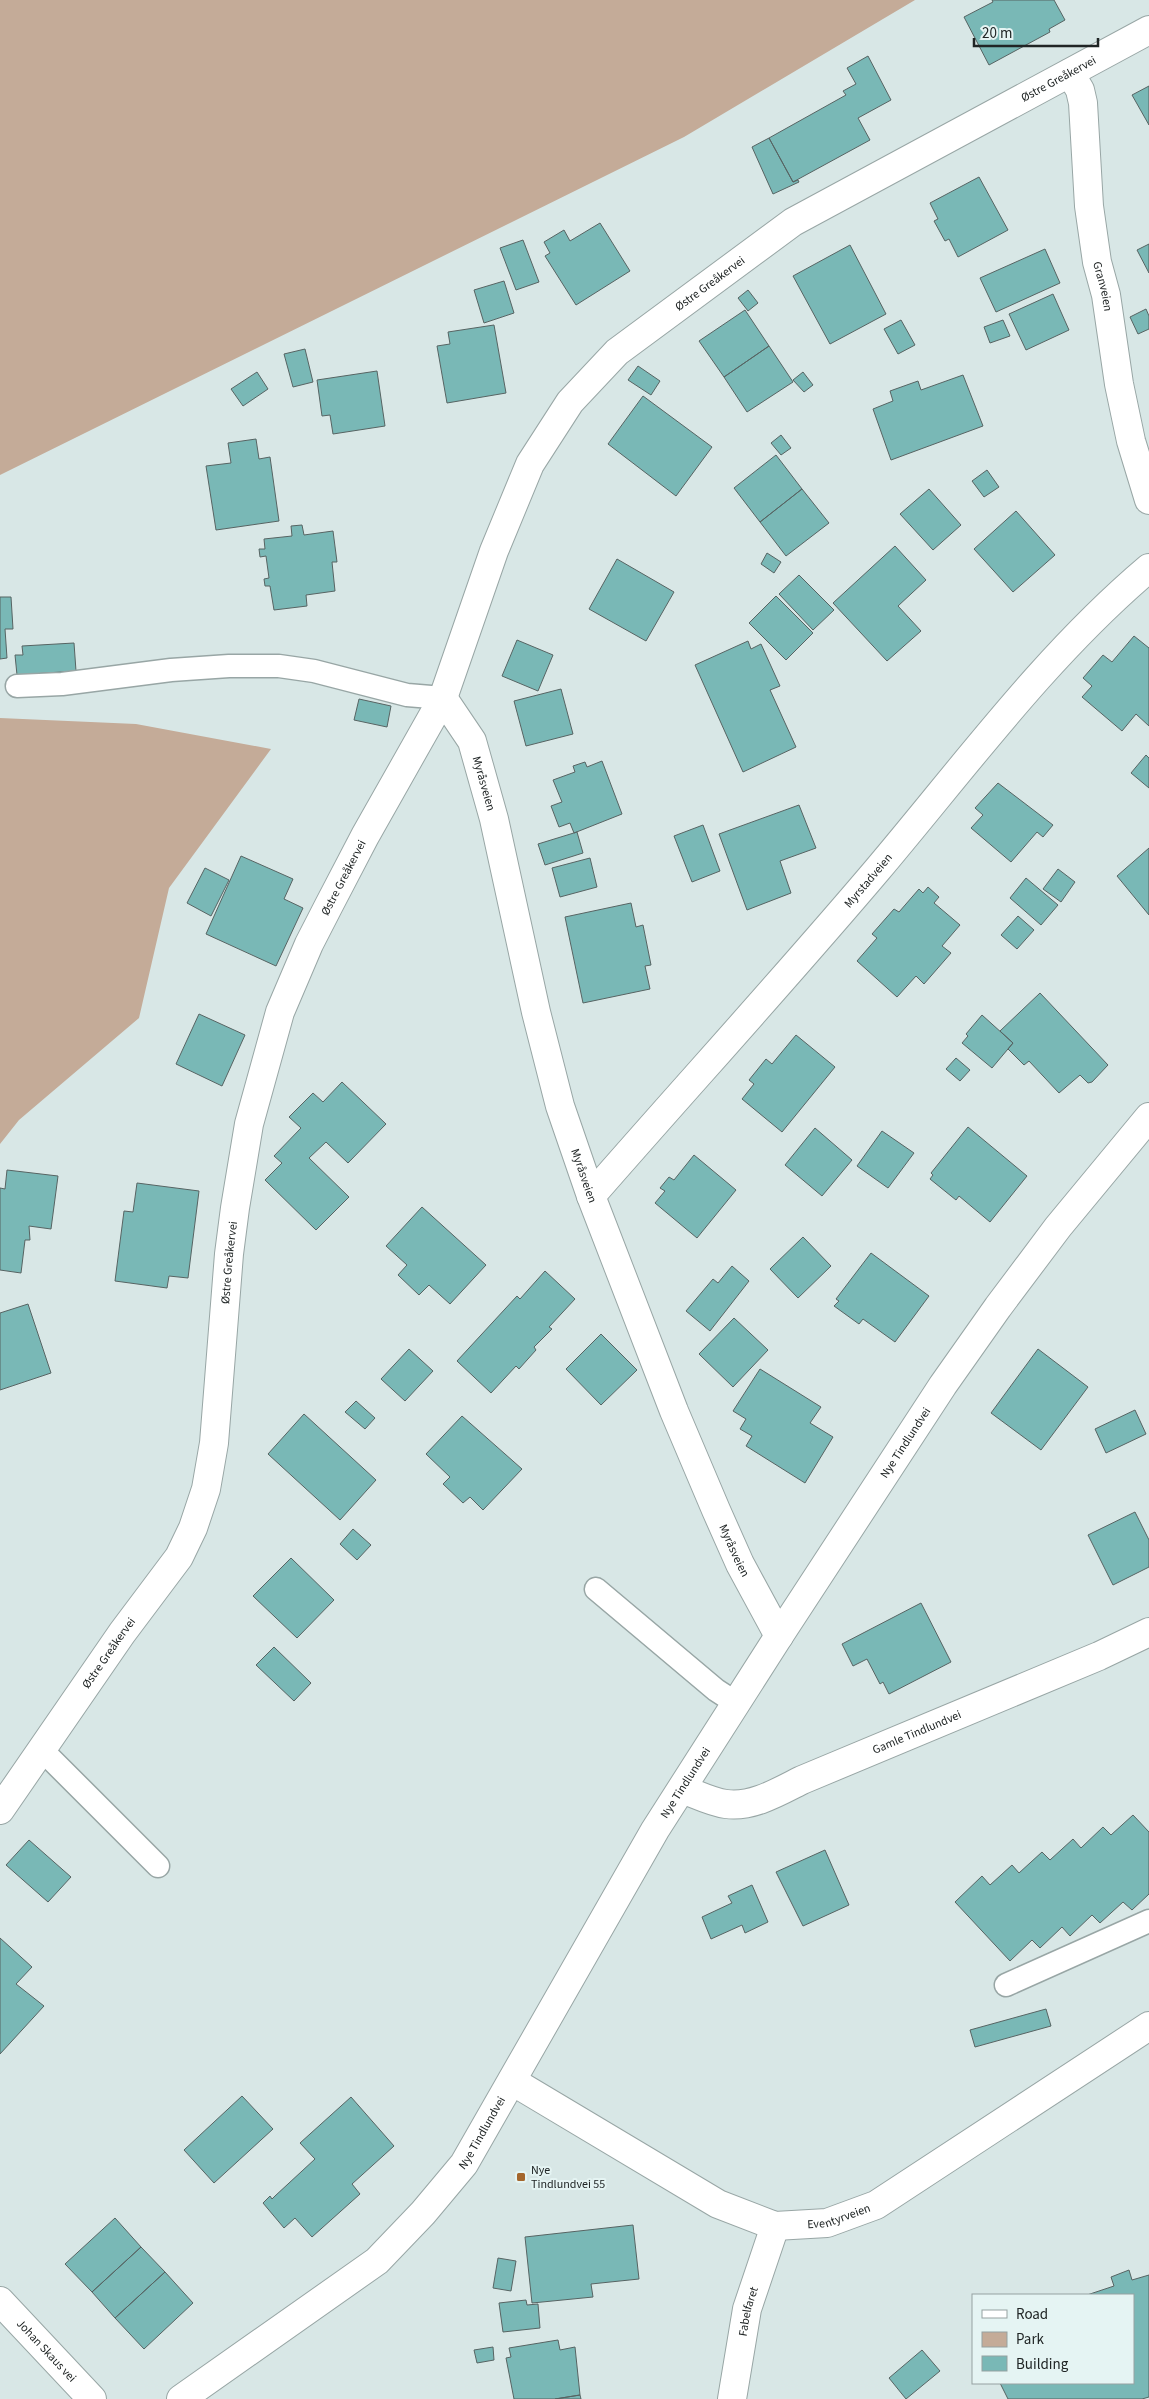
<svg xmlns="http://www.w3.org/2000/svg" width="1149" height="2399" font-family="'Source Sans 3',sans-serif">
<style>
.green{fill:#c4ab98}
.building{fill:#79b8b6;stroke:#576463}
.lines{fill:none;stroke-linecap:round;stroke-linejoin:round}
.lane-casing{stroke:#98a6a5;stroke-width:25}
.street-casing{stroke:#98a6a5;stroke-width:30}
.lane{stroke:#fff;stroke-width:22}
.street{stroke:#fff;stroke-width:28}
.poi-dot{fill:#a4662c;stroke:#e5f4f3;stroke-width:2}
.labels{text-anchor:middle;dominant-baseline:central;stroke-width:4;stroke-linejoin:round;paint-order:stroke}
.street-label{font-size:12px;fill:#202525;stroke:#e5f4f3}
.poi-label{font-size:12px;fill:#202525;stroke:#e5f4f3;text-anchor:start}
</style>
<rect width="100%" height="100%" fill="#d8e7e6"/>
<path class="green" d="M0 0H915L684 137 0 475Z
M0 718 136 724 271 749 169 888 139 1018 19 1120 0 1144Z"/>
<path class="building" d="M992 0H1054L1065 20 1049 29 1050 32 989 65 964 17 993 2Z
M868 56 891 100 858 118 870 140 793 182 769 138 846 95 843 91 856 84 847 68Z
M1149 86V125L1132 95Z
M769 138 793 182 798 180 799 182 773 194 752 147Z
M979 177 1008 230 958 257 949 239 945 241 934 221 938 219 930 203Z
M600 223 630 271 576 305 545 256 550 253 544 242 564 230 570 241Z
M523 240 539 282 516 290 500 248Z
M1149 244V273L1137 250Z
M850 245 886 314 830 344 793 276Z
M1045 249 1060 283 996 312 980 278Z
M504 281 514 313 484 323 474 290Z
M748 290 758 303 748 311 738 298Z
M1053 294 1069 330 1026 350 1009 314Z
M1146 309 1149 316V329L1138 334 1130 317Z
M745 310 769 346 724 377 699 341Z
M901 320 915 345 898 354 884 329Z
M1003 320 1010 336 990 343 984 327Z
M494 325 506 393 447 403 437 346 450 344 448 332Z
M769 346 793 382 747 412 724 377Z
M305 349 313 382 293 387 284 354Z
M638 366 660 381 651 395 628 380Z
M377 371 385 426 333 434 330 415 322 416 317 380Z
M257 372 268 389 243 406 231 389Z
M803 372 813 385 804 392 793 380Z
M963 375 983 426 891 460 873 409 893 401 890 391 918 381 921 390Z
M643 396 712 447 676 496 608 444Z
M781 435 791 448 781 455 771 443Z
M256 439 259 459 270 457 279 521 216 530 206 466 231 463 228 443Z
M776 455 802 489 760 522 734 488Z
M987 470 999 487 984 497 972 481Z
M802 489 829 523 786 556 760 522Z
M929 489 961 525 933 550 900 514Z
M1016 511 1055 555 1013 592 974 549Z
M302 525 304 535 333 531 337 562H332L335 591 306 595 307 606 274 610 270 586H265L264 579 269 578 266 556 260 557 259 549H265L264 539 292 536 291 526Z
M895 546 926 580 898 606 921 631 887 661 833 603Z
M767 553 781 562 774 573 761 564Z
M617 559 674 592 646 641 589 609Z
M799 575 834 610 813 630 779 594Z
M776 596 813 633 786 660 749 623Z
M0 597H11L13 629H5L7 658 0 659Z
M1134 636 1149 648V726L1136 714 1122 731 1082 697 1092 686 1083 678 1103 655 1112 662Z
M517 640 553 655 538 691 502 676Z
M748 641 751 649 761 644 780 686 770 690 796 747 743 772 695 665Z
M74 643 76 671 17 675 15 655H23L22 646Z
M561 689 573 734 526 746 514 701Z
M359 699 391 706 387 727 354 720Z
M1146 755 1149 758V788L1131 773Z
M602 761 622 814 574 833 570 823 559 827 551 806 562 802 553 780 575 772 573 766 585 762 587 767Z
M998 783 1053 825 1043 837 1037 832 1011 862 971 828 983 815 975 808Z
M799 805 816 848 780 861 791 893 747 910 719 834Z
M703 825 720 871 692 882 674 836Z
M577 832 583 853 545 865 538 844Z
M1149 848V915L1117 876Z
M241 856 293 879 284 899 303 908 276 966 206 934Z
M590 858 597 887 560 897 552 868Z
M205 868 229 880 211 916 187 903Z
M1058 869 1075 882 1061 902 1043 889Z
M1026 878 1058 905 1041 925 1010 898Z
M928 887 939 897 934 903 960 925 942 946 951 953 924 984 916 976 897 997 857 961 877 938 872 934 894 909 899 912 919 889 923 893Z
M631 903 636 927 643 925 651 965 645 966 650 989 583 1003 565 917Z
M1018 916 1034 930 1017 949 1001 935Z
M1040 993 1108 1065 1092 1082 1088 1083 1080 1075 1059 1093 1029 1061 1024 1065 1008 1049 1013 1043 1000 1031Z
M199 1014 245 1035 222 1086 176 1064Z
M982 1015 1013 1043 992 1068 962 1043 968 1036 966 1034Z
M796 1035 835 1067 782 1132 742 1099 754 1084 749 1080 766 1059 772 1064Z
M956 1058 970 1070 960 1081 946 1069Z
M342 1082 386 1124 348 1163 326 1142 309 1158 349 1197 316 1230 265 1180 282 1163 274 1156 301 1128 289 1117 313 1093 323 1102Z
M968 1127 1027 1176 990 1222 959 1196 956 1200 930 1179 933 1175 931 1173Z
M815 1128 852 1160 822 1196 785 1165Z
M882 1131 914 1153 888 1188 857 1166Z
M694 1155 736 1190 697 1238 655 1203 665 1191 660 1188 669 1177 674 1180Z
M7 1170 58 1176 51 1229 29 1226 30 1240H25L21 1273 0 1270V1188L5 1189Z
M137 1183 199 1191 188 1278 169 1276 167 1288 115 1281 124 1211 133 1212Z
M422 1207 486 1265 450 1304 429 1285 419 1295 398 1275 407 1265 386 1246Z
M803 1237 831 1266 798 1298 770 1269Z
M871 1253 929 1296 895 1342 863 1319 859 1324 834 1306 839 1301 836 1299Z
M732 1266 749 1281 710 1331 686 1311 713 1279 718 1283Z
M545 1271 575 1299 549 1327 552 1329 534 1347 536 1350 519 1369 516 1366 491 1393 457 1361 517 1296 520 1299Z
M28 1304 51 1373 0 1390V1313Z
M734 1318 768 1350 733 1387 699 1354Z
M601 1334 637 1370 601 1405 566 1369Z
M409 1349 433 1371 405 1401 381 1379Z
M1038 1349 1088 1387 1041 1450 991 1413Z
M760 1369 821 1407 810 1423 833 1437 805 1483 746 1446 752 1436 740 1429 746 1419 733 1411Z
M356 1401 375 1418 365 1429 345 1412Z
M1135 1410 1146 1434 1106 1453 1095 1429Z
M304 1414 376 1480 340 1520 268 1454Z
M462 1416 522 1469 483 1510 470 1497 463 1503 443 1484 450 1477 426 1454Z
M1135 1512 1149 1540V1567L1113 1585 1088 1535Z
M353 1529 371 1545 357 1560 340 1544Z
M291 1558 334 1600 297 1638 253 1596Z
M921 1603 951 1662 889 1694 883 1682 880 1684 867 1659 853 1666 842 1644Z
M274 1647 311 1683 294 1701 256 1665Z
M1133 1815 1149 1832V1894L1132 1910 1123 1902 1100 1923 1092 1915 1070 1936 1062 1927 1040 1948 1032 1940 1010 1961 955 1902 982 1876 990 1885 1012 1865 1019 1873 1042 1852 1050 1860 1073 1839 1081 1848 1103 1827 1111 1835Z
M29 1840 71 1877 48 1902 6 1865Z
M825 1850 849 1905 803 1926 776 1872Z
M752 1885 768 1922 745 1933 742 1925 711 1939 702 1917 732 1903 728 1896Z
M0 1938 32 1967 16 1984 44 2006 0 2054Z
M1046 2009 1051 2026 975 2047 970 2030Z
M242 2096 273 2129 214 2183 184 2150Z
M351 2097 394 2146 352 2184 360 2194 312 2237 295 2218 284 2228 263 2203 270 2196 272 2199 275 2196 315 2159 300 2143Z
M115 2218 141 2247 92 2292 65 2264Z
M633 2225 639 2279 591 2284 593 2297 532 2303 525 2237Z
M141 2247 165 2272 115 2318 92 2292Z
M498 2258 516 2261 511 2291 493 2288Z
M1129 2270 1132 2280 1149 2275V2397L1142 2399H1008L1000 2383H1133V2295H1087L1114 2286 1111 2277Z
M165 2272 193 2303 144 2349 115 2318Z
M526 2300 527 2305 538 2304 540 2328 503 2332 499 2303Z
M558 2340 560 2350 575 2347 580 2395 555 2399H514L506 2358 511 2357 509 2348Z
M493 2347 494 2360 477 2363 474 2350Z
M922 2350 940 2371 906 2399 889 2378Z
M580 2395 581 2399H555Z"/>
<g class="lines">
<g class="lane-casing">
<path id="lane" d="M17 686 62 684 171 670 229 666H279L314 671 407 695 443 698
M596 1589 716 1690 736 1703
M41 1749 158 1866
M1006 1985 1149 1921"/>
</g>
<g class="street-casing">
<g id="street">
<path id="s1" d="M1070 73 1080 90 1083 103 1089 206 1097 262 1106 295 1119 384 1131 441 1149 500"/>
<path id="s2" d="M443 698 472 741 494 819 536 1012 560 1106 591 1196 674 1411 716 1510 740 1564 779 1636"/>
<path id="s3" d="M591 1196C686 1087 784 980 878 869 965 766 1046 655 1149 568"/>
<path id="s4" d="M682 1789C696 1794 711 1802 726 1804 752 1808 780 1791 802 1780L1099 1656 1149 1632"/>
<path id="s5" d="M0 1810 122 1633 179 1557 193 1528 206 1489 214 1443 229 1254 235 1208 249 1124 280 1012 309 944 328 907 365 836 443 698 494 551 530 464 570 402 617 352 793 222 1149 30"/>
<path id="s6" d="M512 2081 718 2204 775 2226 827 2223 876 2205 1149 2026"/>
<path id="s7" d="M0 2301 92 2399"/>
<path id="s8" d="M181 2399 377 2261 423 2213 464 2164 655 1830 779 1636 943 1385 998 1307 1058 1227 1149 1117"/>
<path id="s9" d="M732 2399 747 2309 775 2226"/>
</g>
</g>
<use href="#lane" class="lane"/>
<use href="#street" class="street"/>
</g>
<rect class="poi-dot" x="516" y="2172" width="10" height="10" rx="2.5"/>
<g class="labels">
<g class="street-label">
<text stroke="none"><textPath href="#s5" startOffset="2134">Østre Greåkervei</textPath></text>
<text stroke="none"><textPath href="#s5" startOffset="1729">Østre Greåkervei</textPath></text>
<text stroke="none"><textPath href="#s1" startOffset="218">Granveien</textPath></text>
<text stroke="none"><textPath href="#s2" startOffset="96">Myråsveien</textPath></text>
<text stroke="none"><textPath href="#s5" startOffset="1016">Østre Greåkervei</textPath></text>
<text stroke="none"><textPath href="#s3" startOffset="420">Myrstadveien</textPath></text>
<text stroke="none"><textPath href="#s2" startOffset="501">Myråsveien</textPath></text>
<text stroke="none"><textPath href="#s5" startOffset="611">Østre Greåkervei</textPath></text>
<text stroke="none"><textPath href="#s8" startOffset="1216">Nye Tindlundvei</textPath></text>
<text stroke="none"><textPath href="#s2" startOffset="905">Myråsveien</textPath></text>
<text stroke="none"><textPath href="#s5" startOffset="191">Østre Greåkervei</textPath></text>
<text stroke="none"><textPath href="#s4" startOffset="252">Gamle Tindlundvei</textPath></text>
<text stroke="none"><textPath href="#s8" startOffset="811">Nye Tindlundvei</textPath></text>
<text stroke="none"><textPath href="#s8" startOffset="406">Nye Tindlundvei</textPath></text>
<text stroke="none"><textPath href="#s6" startOffset="366">Eventyrveien</textPath></text>
<text stroke="none"><textPath href="#s9" startOffset="89">Fabelfaret</textPath></text>
<text stroke="none"><textPath href="#s7" startOffset="68">Johan Skaus vei</textPath></text>
</g>
<g class="poi-label">
<text x="531" y="2170">Nye<tspan x="531" dy="14">Tindlundvei 55</tspan></text>
</g>
</g>
<rect x="972" y="2294" width="162" height="90" fill="#e5f4f3" stroke="#96a1a1"/>
<rect x="982" y="2310" width="25" height="8" fill="#ffffff" stroke="#96a1a1"/>
<text x="1016" y="2319" font-size="15" fill="#202525">Road</text>
<rect x="982" y="2332" width="25" height="15" fill="#c4ab98" stroke="#96a1a1"/>
<text x="1016" y="2344" font-size="15" fill="#202525">Park</text>
<rect x="982" y="2356" width="25" height="15" fill="#79b8b6" stroke="#96a1a1"/>
<text x="1016" y="2369" font-size="15" fill="#202525">Building</text>
<path d="M974 38v8h124v-8" fill="none" stroke="#202525" stroke-width="2.5"/>
<text x="982" y="38" font-size="15" fill="#202525" stroke="#e5f4f3" stroke-width="4" paint-order="stroke">20 m</text>
</svg>
